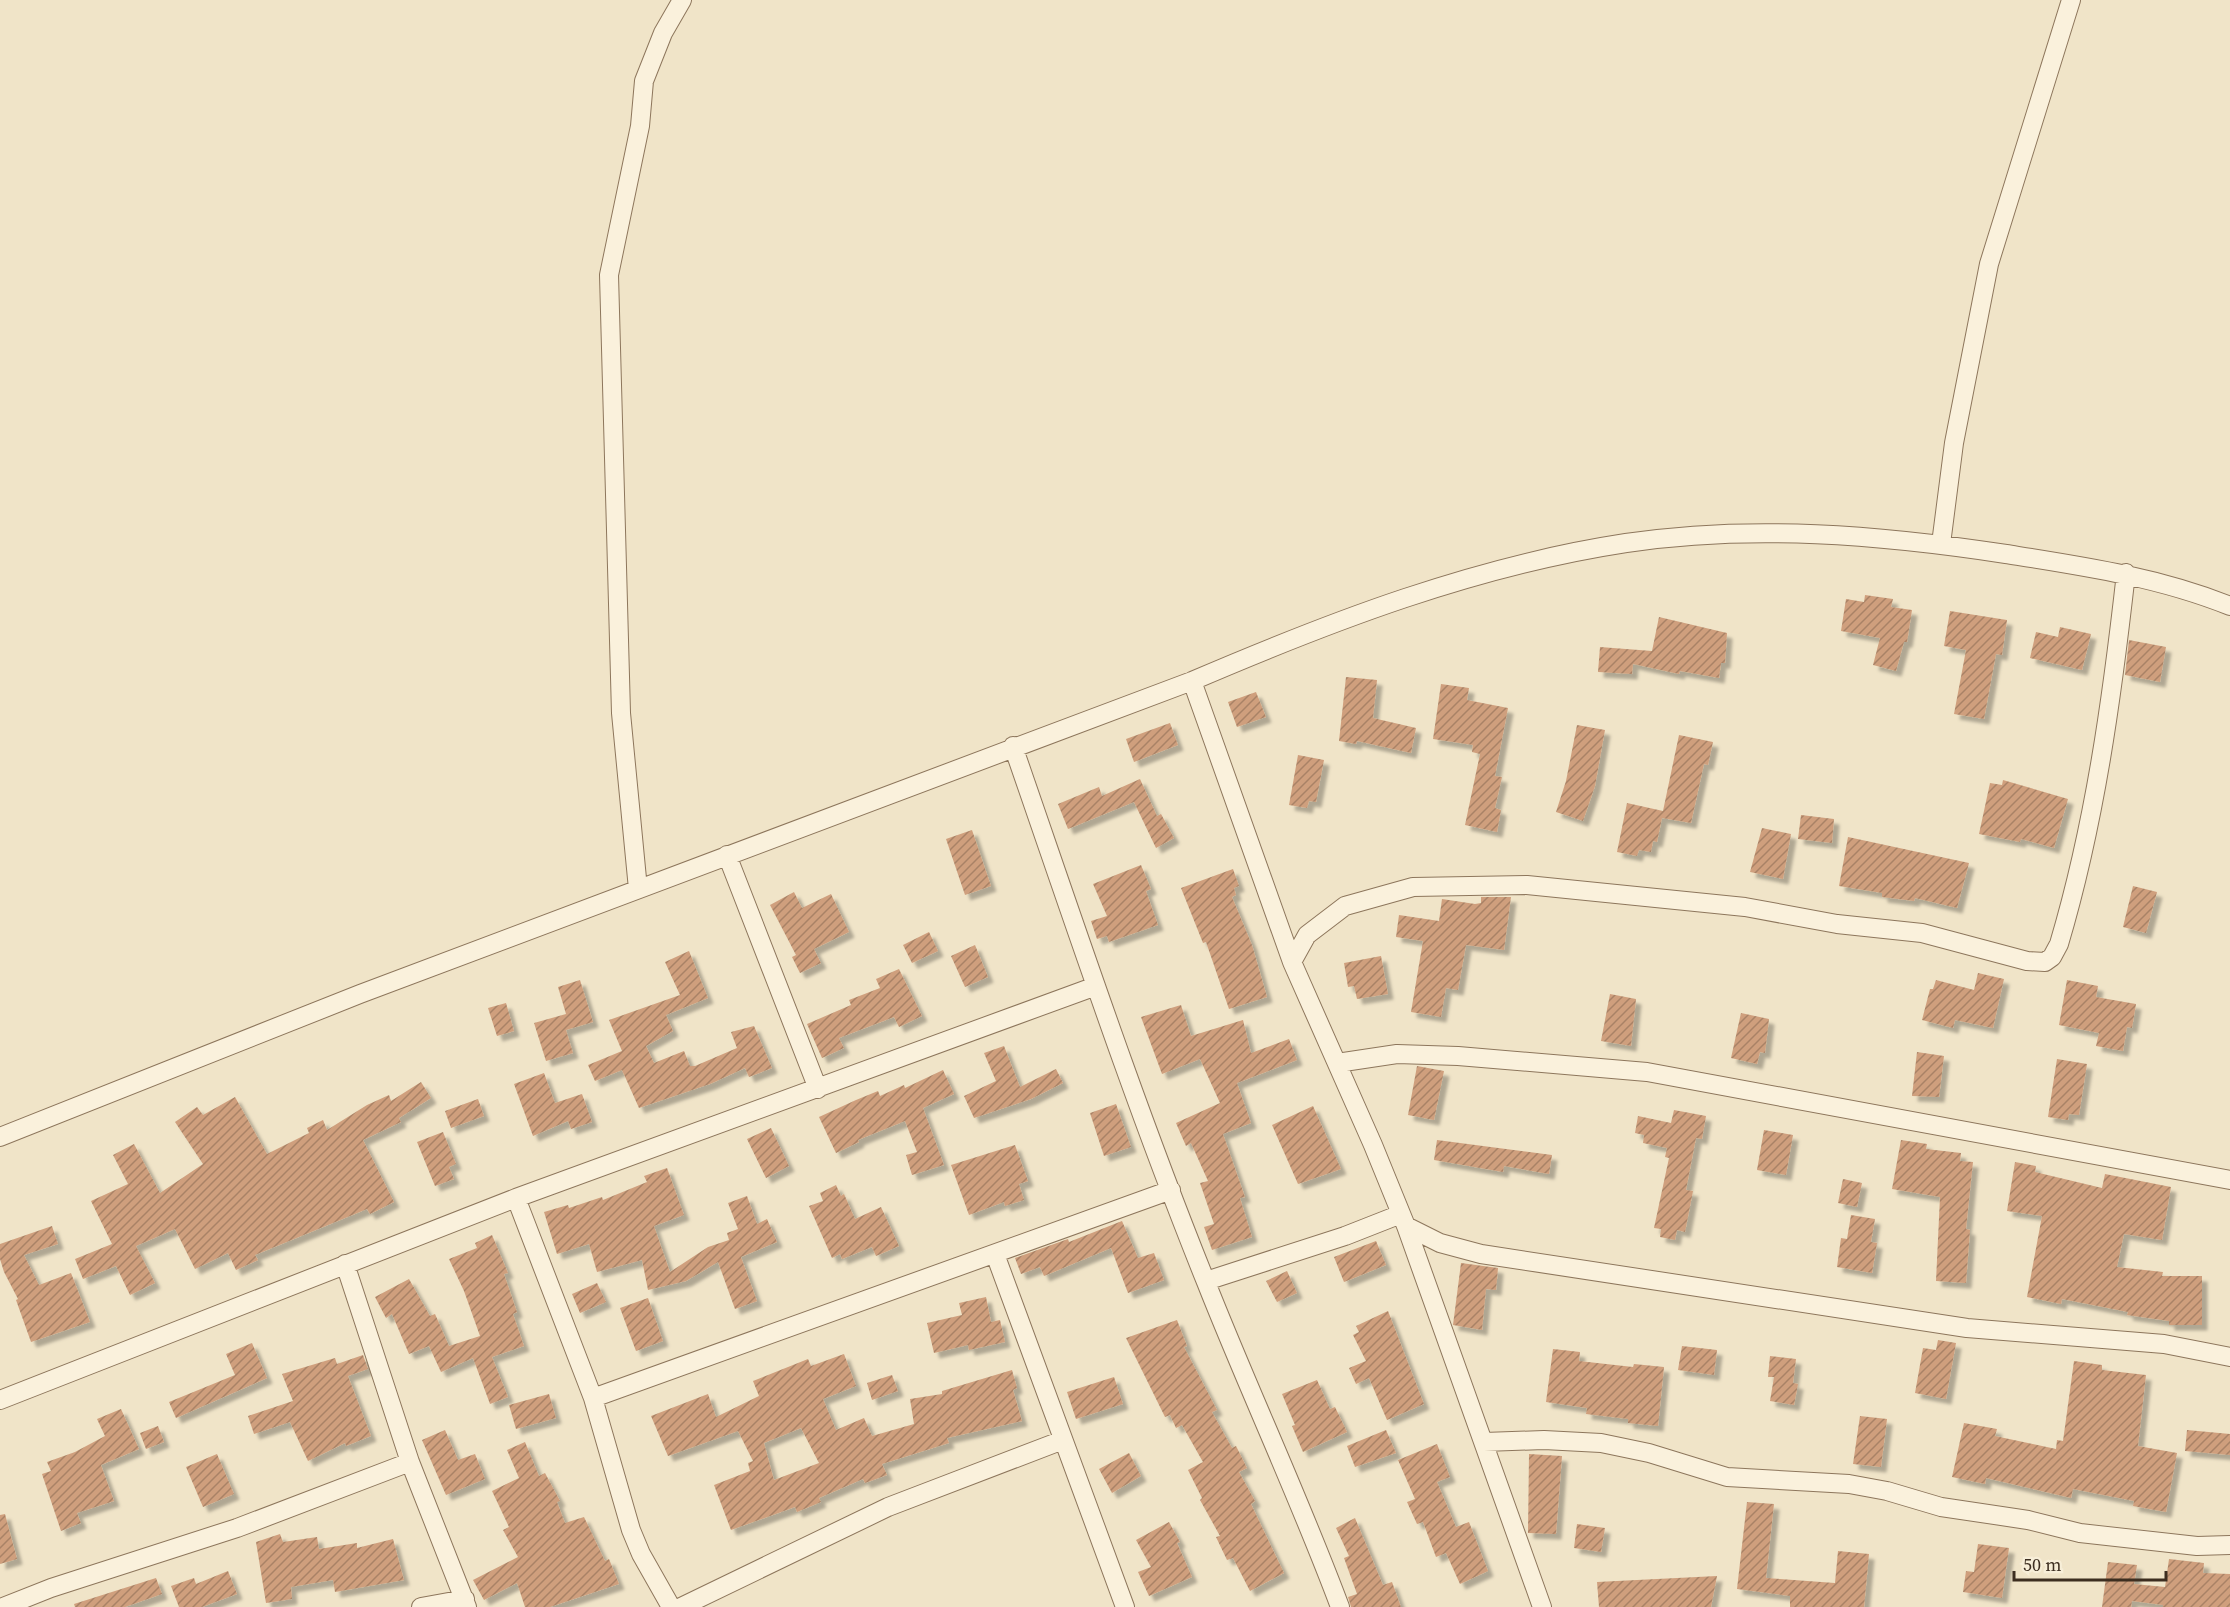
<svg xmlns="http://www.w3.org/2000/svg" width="2230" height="1607" font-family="'Source Serif 4',serif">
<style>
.building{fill:url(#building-hatch);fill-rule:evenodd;filter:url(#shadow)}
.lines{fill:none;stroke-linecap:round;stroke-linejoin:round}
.street-casing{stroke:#8d765c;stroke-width:20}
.street{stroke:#faf1dc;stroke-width:18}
</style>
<defs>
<pattern id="building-hatch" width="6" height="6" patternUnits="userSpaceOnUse" patternTransform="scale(1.5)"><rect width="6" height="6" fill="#cf9f7d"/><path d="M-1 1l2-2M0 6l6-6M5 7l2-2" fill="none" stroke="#a98266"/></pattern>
<filter id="shadow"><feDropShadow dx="5.5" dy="5.5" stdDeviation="1.5" flood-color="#0004"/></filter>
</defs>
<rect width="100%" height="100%" fill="#f0e4c8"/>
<path class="building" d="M1865 595 1893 599 1891 607 1912 610 1907 642H1904L1896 671 1873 665 1880 638 1841 631 1846 599 1864 602Z
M1950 611 2007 620 2002 655 1996 654 1984 719 1954 714 1966 650 1944 646Z
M1659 617 1727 633 1725 663H1721L1719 678 1680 671 1679 674 1633 664 1632 674 1598 672 1600 647 1652 651Z
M2060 627 2091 634 2082 670 2030 658 2036 632 2058 637Z
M2129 640 2166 647 2160 682 2125 675Z
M1346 677 1377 680 1373 718 1416 728 1411 753 1357 741 1356 744 1339 741Z
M1441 684 1469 688 1467 700 1508 708 1495 776 1502 777 1495 808 1501 810 1497 832 1465 825 1480 754 1472 752 1473 745 1433 739Z
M1256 692 1266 717 1237 727 1228 702Z
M1170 723 1178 745 1134 762 1126 739Z
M1577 725 1605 730 1595 786 1583 821 1556 812 1566 781Z
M1679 735 1713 742 1708 765 1704 764 1691 823 1662 818 1657 842 1653 841 1651 852 1639 850 1637 856 1617 852 1627 803 1663 811Z
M1298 755 1324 760 1316 802 1309 801 1307 808 1289 805Z
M1140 779 1157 816 1161 814 1174 838 1156 848 1134 802 1068 829 1058 804 1099 787 1102 796Z
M2003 780 2068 799 2054 848 2021 839 2020 842 1979 834 1990 783 2002 785Z
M1801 815 1834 819 1832 843 1798 839Z
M1762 828 1791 834 1783 879 1750 872Z
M972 830 991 886 965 895 946 839Z
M1848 837 1969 863 1957 908 1915 898 1914 901 1882 897V893L1839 886Z
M1141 865 1151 889 1146 891 1158 925 1109 942 1107 936 1097 939 1091 921 1107 916 1093 884Z
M1233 869 1239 886 1234 888 1236 895 1232 897 1252 945 1267 997 1229 1009 1206 942 1203 943 1181 888Z
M2133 886 2157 892 2146 933 2123 927Z
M794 892 802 908 831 894 849 932 814 949 821 963 800 973 792 957 796 955 770 905Z
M1481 897H1511L1504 950 1466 945 1458 990 1446 988 1441 1017 1411 1012 1423 941 1396 937 1399 915 1439 921 1442 899 1475 904 1481 903Z
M929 932 938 951 912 963 903 945Z
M975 945 988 977 965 987 951 956Z
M689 951 708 998 666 1015 673 1031 646 1046 654 1063 684 1051 690 1066H695L737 1048 731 1032 754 1026 772 1068 749 1077 745 1068 710 1084 639 1108 622 1070 595 1081 588 1065 622 1051 609 1020 680 995 665 962Z
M1381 956 1388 994 1357 999 1354 986 1348 987 1344 963Z
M899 969 922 1016 899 1027 894 1017 839 1038 844 1048 822 1058 807 1024 851 1005 849 1000 880 988 876 979Z
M1978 973 2004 979 1993 1028 1955 1020 1953 1028 1922 1020 1930 989H1933L1936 980 1974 990Z
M580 980 593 1022 566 1030 573 1053 546 1061 534 1023 566 1014 558 987Z
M2067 980 2098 986 2096 997 2136 1004 2132 1028 2127 1027 2123 1051 2096 1046 2099 1033 2059 1025Z
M1610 994 1636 999 1631 1046 1601 1041Z
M506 1003 514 1031 497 1036 488 1008Z
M1181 1005 1191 1036 1243 1020 1251 1053 1289 1039 1297 1060 1237 1083 1251 1123 1223 1134 1245 1197 1240 1198 1252 1237 1212 1250 1204 1227 1214 1224 1200 1183 1208 1181 1191 1143 1186 1146 1176 1123 1220 1103 1200 1059 1162 1074 1141 1017Z
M1741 1013 1769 1019 1765 1053 1760 1052 1757 1064 1731 1058Z
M1004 1046 1020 1087 1056 1069 1063 1083 1031 1099 974 1118 964 1096 996 1081 984 1053Z
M1917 1052 1944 1056 1939 1097 1912 1096Z
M2057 1059 2087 1064 2079 1115 2069 1114 2068 1120 2048 1117Z
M1417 1066 1444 1071 1434 1120 1408 1115Z
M943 1070 954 1094 923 1108 944 1165 912 1175 906 1155 917 1152 905 1121 858 1140 859 1142 836 1153 819 1117 856 1100 878 1091 880 1096 904 1085 905 1088Z
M544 1073 555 1103 582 1094 592 1122 571 1129 568 1121 533 1136 514 1084Z
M421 1082 431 1098 399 1118 401 1122 363 1140 394 1202 370 1214 367 1209 255 1255 258 1260 236 1270 228 1253 195 1269 175 1229 136 1246 155 1283 130 1295 116 1266 83 1279 75 1259 112 1244 91 1201 128 1184 113 1155 134 1144 160 1193 203 1164 175 1122 197 1107 203 1115 235 1097 267 1154 309 1133 307 1128 323 1120 327 1130 367 1105 389 1095 391 1101Z
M478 1099 484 1116 451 1128 445 1111Z
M1116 1104 1131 1147 1104 1156 1090 1113Z
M1313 1106 1341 1169 1298 1184 1272 1125Z
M1674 1110 1706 1116 1702 1139 1696 1138 1686 1190 1693 1191 1685 1232 1677 1230 1675 1240 1660 1237 1661 1229 1654 1228 1669 1158 1665 1157 1667 1148 1643 1143 1644 1135 1635 1133 1638 1116 1671 1123Z
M771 1128 789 1166 766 1178 747 1139Z
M1764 1130 1793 1135 1786 1175 1757 1170Z
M443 1132 456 1164 449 1167 454 1179 435 1186 417 1142Z
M1437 1140 1552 1155 1549 1174 1504 1166 1503 1172 1434 1160Z
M1901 1140 1927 1144 1926 1149 1961 1153 1960 1161 1973 1162 1966 1229 1970 1230 1966 1283 1936 1281 1940 1197 1892 1189Z
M1015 1145 1028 1181 1019 1184 1024 1200 1005 1206 1004 1202 969 1215 951 1165Z
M2015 1162 2036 1166 2035 1172 2102 1188 2105 1174 2171 1187 2162 1240 2124 1234 2117 1267 2163 1272 2162 1276H2202V1325H2169V1321L2127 1315 2128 1312 2062 1299 2061 1304 2027 1297 2042 1216 2007 1211Z
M667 1168 684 1215 654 1226 670 1272 708 1247 729 1240 727 1233 738 1229 728 1203 747 1196 757 1224 767 1219 777 1242 741 1257 757 1301 735 1309 718 1262 686 1281 648 1290 642 1260 597 1272 589 1244 557 1254 544 1212 568 1205 569 1208 602 1197 603 1200 647 1182 644 1176Z
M1843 1179 1862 1183 1857 1207 1838 1203Z
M836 1185 841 1196 844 1194 855 1219 881 1207 899 1246 876 1256 872 1247 842 1259 840 1254 832 1258 809 1206 823 1201 820 1193Z
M1851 1215 1875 1219 1871 1242 1877 1243 1872 1273 1837 1267 1841 1238 1847 1239Z
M1122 1221 1138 1258 1154 1253 1164 1280 1128 1293 1111 1248 1044 1276 1040 1267 1021 1274 1015 1258 1068 1239 1069 1242Z
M52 1226 58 1244 24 1255 39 1285 71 1273 90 1322 31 1342 16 1300 18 1299 4 1272 0 1259V1244Z
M492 1235 508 1273 504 1274 517 1312 513 1314 524 1346 492 1357 508 1397 490 1404 473 1358 441 1372 429 1346 409 1354 392 1314 386 1318 375 1297 409 1279 430 1316 435 1314 449 1346 480 1336 464 1291 449 1259 477 1248 475 1243Z
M1376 1241 1386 1265 1344 1282 1334 1257Z
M1461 1263 1498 1268 1496 1290 1486 1289 1482 1330 1453 1325Z
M1287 1271 1297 1293 1277 1302 1266 1281Z
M597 1283 606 1302 580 1313 572 1294Z
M986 1297 991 1322 1000 1320 1005 1342 969 1350 968 1345 934 1353 927 1323 962 1315 959 1303Z
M648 1298 663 1341 636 1351 620 1308Z
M1388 1311 1424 1404 1387 1420 1369 1378 1356 1384 1349 1368 1366 1361 1353 1335 1359 1332 1356 1326Z
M1177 1320 1187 1346 1184 1347 1217 1410 1212 1412 1232 1448 1236 1446 1247 1468 1239 1472 1255 1501 1251 1504 1284 1573 1250 1591 1233 1558 1227 1560 1216 1537 1220 1536 1200 1500 1202 1498 1188 1470 1203 1462 1182 1425 1176 1428 1170 1415 1165 1417 1126 1338Z
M1938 1340 1956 1343 1946 1399 1915 1393 1923 1348 1936 1350Z
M252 1343 267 1378 176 1418 169 1402 235 1375 226 1354Z
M1682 1346 1717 1350 1714 1375 1678 1370Z
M1553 1349 1580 1352 1579 1361 1633 1367 1634 1364 1664 1367 1658 1426 1628 1423V1419L1586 1414 1587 1408 1546 1402Z
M844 1354 856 1386 823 1399 836 1430 864 1418 872 1436 914 1424 910 1399 942 1394V1391L1012 1370 1017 1388 1013 1390 1022 1421 947 1438 949 1443 882 1464 887 1475 865 1483 863 1479 819 1498 821 1502 797 1512 795 1507 731 1530 714 1485 750 1471 748 1463 753 1461 738 1431 668 1456 651 1416 708 1394 716 1417 759 1396 753 1381 808 1359 811 1366ZM801 1428 819 1463 774 1480 764 1443Z
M363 1355 368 1369 348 1376 371 1436 346 1446 345 1443 308 1461 290 1422 254 1434 248 1416 293 1401 282 1374 335 1358 337 1364Z
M1770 1356 1796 1359 1793 1383 1798 1384 1794 1405 1770 1401 1774 1377H1768Z
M2074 1361 2102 1365V1370L2146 1375 2138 1446 2177 1453 2166 1512 2133 1506 2134 1501 2073 1489 2071 1498 1986 1478 1985 1484 1952 1477 1964 1423 1997 1429 1995 1436 2056 1449 2057 1440 2063 1441Z
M892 1375 898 1391 872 1400 867 1383Z
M1114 1377 1123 1404 1076 1419 1067 1392Z
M1317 1380 1330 1409 1335 1407 1347 1432 1303 1452 1292 1426 1295 1425 1282 1394Z
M549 1394 556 1418 516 1429 509 1405Z
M121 1409 139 1449 101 1465 114 1501 77 1513 81 1523 61 1531 42 1474 51 1471 47 1462 75 1452 105 1436 97 1419Z
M1860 1416 1887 1419 1881 1467 1853 1464Z
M158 1426 164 1442 146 1449 140 1433Z
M445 1430 458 1460 475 1454 485 1479 446 1495 422 1440Z
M1386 1430 1396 1453 1355 1467 1347 1446Z
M2187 1430 2230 1434V1455L2185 1451Z
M525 1442 539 1476 545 1473 560 1501 557 1502 565 1523 584 1517 605 1561 609 1559 619 1584 550 1607H525L517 1583 484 1600 473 1580 518 1557 503 1530 509 1527 492 1491 519 1478 507 1450Z
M1437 1444 1450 1477 1437 1482 1456 1527 1469 1522 1488 1571 1460 1584 1446 1553 1436 1557 1423 1522 1417 1524 1407 1502 1415 1499 1398 1460Z
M1129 1453 1141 1476 1112 1493 1099 1469Z
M217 1454 234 1494 203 1507 186 1467Z
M1529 1454 1562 1456 1556 1534 1528 1533Z
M1747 1502 1774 1504 1766 1578 1835 1583 1838 1551 1869 1554 1864 1607H1790V1596L1737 1589Z
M5 1514 17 1559 0 1564V1515Z
M1355 1518 1383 1585 1392 1582 1401 1607H1351L1348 1597 1357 1594 1344 1558 1349 1556 1336 1528Z
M1169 1522 1180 1542 1177 1543 1192 1577 1149 1596 1138 1572 1151 1567 1136 1540Z
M1577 1524 1605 1528 1601 1552 1574 1548Z
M280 1534 283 1542 317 1537 319 1549 357 1543V1548L393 1539 404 1580 335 1592 333 1580 291 1587 292 1599 266 1603 256 1542Z
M1978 1544 2009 1548 2002 1598 1963 1592 1966 1571 1974 1572Z
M2169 1559 2204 1563 2203 1573 2230 1574V1607H2163V1605L2132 1601 2131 1607H2102L2108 1562 2137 1565 2134 1584 2165 1587Z
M228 1571 237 1594 202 1607H179L171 1586 194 1578 196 1584Z
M1717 1576 1711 1607H1599L1597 1582Z
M156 1578 162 1594 125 1607H75L74 1604Z"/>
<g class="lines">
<g class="street-casing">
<path id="street" d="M1941 544 1954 443 1989 264 2071 0
M1192 681 1292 962 1373 1145 1406 1226 1542 1607
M1013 746C1075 925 1135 1106 1206 1282 1249 1391 1299 1497 1340 1607
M727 855 818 1089
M638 889 621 713 609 275 640 126 644 81 663 33 682 0
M1292 962 1307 935 1345 906 1413 887 1527 885 1745 907 1837 924 1922 933 2027 961 2045 962 2052 957 2059 944C2095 823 2112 698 2126 573
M1337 1063 1397 1054 1458 1056 1647 1072 2230 1180
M0 1137 360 994 1192 681C1332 621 1475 566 1626 543 1752 524 1881 535 2006 554 2082 566 2158 577 2230 606
M516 1198 593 1398 631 1530 641 1554 671 1607
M1406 1226 1440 1243 1481 1254 1967 1328 2164 1344 2230 1357
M995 1254 1125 1607
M345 1264 410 1462 467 1607
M1206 1281 1345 1236 1401 1214
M593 1398 1171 1190
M0 1400 516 1198 1096 986
M1484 1442 1544 1440 1601 1443 1649 1453 1727 1477 1849 1484 1887 1491 1941 1507 2028 1520 2080 1533 2197 1546 2230 1545
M3 1607 51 1588 237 1528 410 1462
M421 1607 465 1599
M681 1607 888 1507 1063 1440"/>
</g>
<use href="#street" class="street"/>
</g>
<path d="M2014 1571v9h152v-9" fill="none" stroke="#3d2e20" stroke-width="3"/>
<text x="2023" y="1571" font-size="18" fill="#3d2e20" stroke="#f7eed8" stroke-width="4.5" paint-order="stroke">50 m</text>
</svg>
